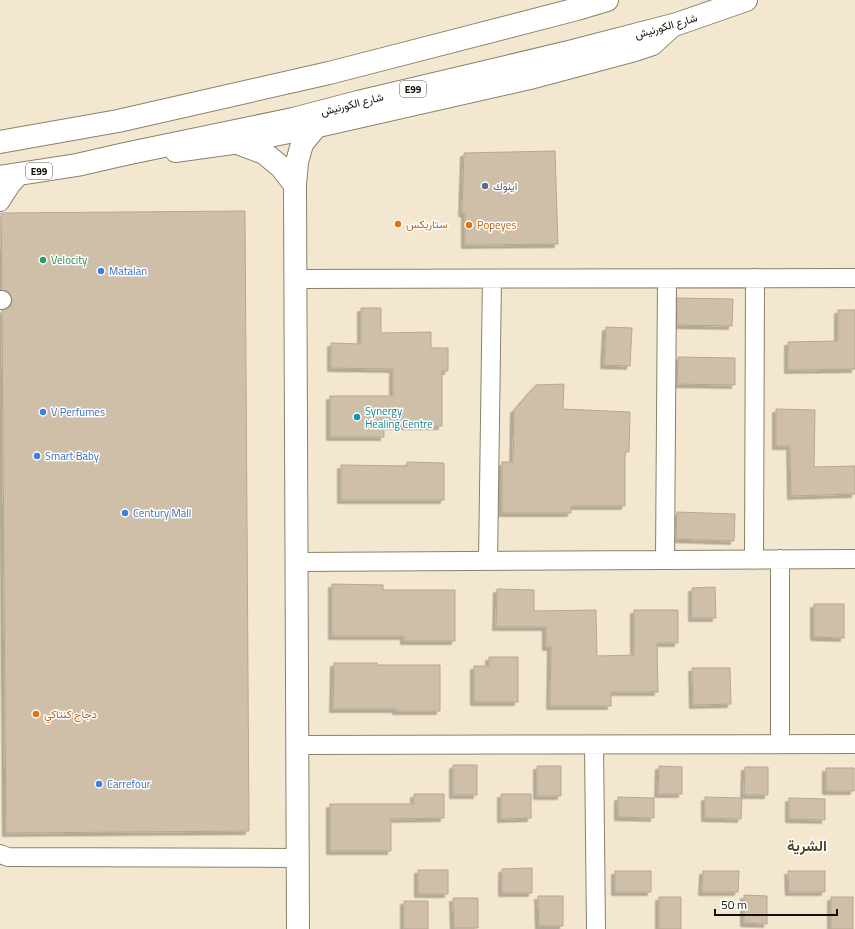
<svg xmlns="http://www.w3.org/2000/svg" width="855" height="929" font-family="'Titillium Web',Vazirmatn,sans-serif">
<defs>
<filter id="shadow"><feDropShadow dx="-3.5" dy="3.5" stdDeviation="0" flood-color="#0004"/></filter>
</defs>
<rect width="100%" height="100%" fill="#f3e8cf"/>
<path fill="#d0bfa8" stroke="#b7a691" filter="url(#shadow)" d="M 555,151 L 558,244 L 465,245 L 465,214 L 462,213 L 464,153 Z
M 245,211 L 249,831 L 6,833 L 2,310 L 7,309 L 11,306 L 12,300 L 11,295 L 8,291 L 2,290 L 1,213 Z
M 677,298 L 733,299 L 732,326 L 677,325 Z
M 361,308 L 381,308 L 381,333 L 431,332 L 431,348 L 448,348 L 448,371 L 442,371 L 442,426 L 384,426 L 384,437 L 330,437 L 330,396 L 393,396 L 393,369 L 331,368 L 331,343 L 361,344 Z
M 838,310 L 855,310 L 855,369 L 788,370 L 788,342 L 838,341 Z
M 606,327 L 632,328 L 630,366 L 604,365 Z
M 678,357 L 735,358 L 735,385 L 677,384 Z
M 564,384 L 563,409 L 630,412 L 629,452 L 625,452 L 625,506 L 571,506 L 571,513 L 502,513 L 502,462 L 513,462 L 514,410 L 536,385 Z
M 776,409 L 815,410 L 814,467 L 855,466 L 855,494 L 791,496 L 790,446 L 776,446 Z
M 407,462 L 444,463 L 444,500 L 341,500 L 341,465 L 407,466 Z
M 677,512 L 735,514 L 734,541 L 676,539 Z
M 332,584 L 383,585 L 383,590 L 455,590 L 455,641 L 404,641 L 404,636 L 332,636 Z
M 715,587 L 716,618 L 692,618 L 692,588 Z
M 497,589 L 534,590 L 534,611 L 596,610 L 597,656 L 634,655 L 634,610 L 678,610 L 678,643 L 657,643 L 658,692 L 611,692 L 611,706 L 550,706 L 551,647 L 546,647 L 546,627 L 496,627 Z
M 814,604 L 844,604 L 844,638 L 814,637 Z
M 489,657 L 518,657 L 518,702 L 474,702 L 474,666 L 489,666 Z
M 334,663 L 377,663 L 377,665 L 440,665 L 440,711 L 396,711 L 396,709 L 333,709 Z
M 692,668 L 730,668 L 731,704 L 693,705 Z
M 453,765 L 477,765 L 477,795 L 453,795 Z
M 537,766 L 561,766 L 561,796 L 537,796 Z
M 659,766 L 682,767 L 682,794 L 658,794 Z
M 745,767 L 768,767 L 768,795 L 744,795 Z
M 826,768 L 854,768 L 854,791 L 826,791 Z
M 414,794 L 444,794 L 444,818 L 391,819 L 391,851 L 330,851 L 330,804 L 414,804 Z
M 501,794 L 531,794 L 531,818 L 501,819 Z
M 618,797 L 654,798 L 654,818 L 618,817 Z
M 705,797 L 742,798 L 741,819 L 705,818 Z
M 789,798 L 825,799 L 825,820 L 789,819 Z
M 532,868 L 532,893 L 502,893 L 502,869 Z
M 418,870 L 448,870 L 448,894 L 418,894 Z
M 615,871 L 651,871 L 651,892 L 615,892 Z
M 703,871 L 739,871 L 738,892 L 702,892 Z
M 788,871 L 825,871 L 825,892 L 789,892 Z
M 744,895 L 767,896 L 767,924 L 744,923 Z
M 538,896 L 563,896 L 563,926 L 539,926 Z
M 659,897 L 681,897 L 681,929 L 659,929 Z
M 831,897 L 853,897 L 853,929 L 831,929 Z
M 453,898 L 478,898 L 478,928 L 454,928 Z
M 404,901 L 428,901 L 428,929 L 404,929 Z"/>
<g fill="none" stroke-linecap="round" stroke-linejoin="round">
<g stroke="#8b816a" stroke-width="20">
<path id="street" d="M 175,153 L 240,144 L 314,129 L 530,80 L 635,52 L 653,46 L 677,24
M 0,202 L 11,185 L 21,174
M 295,279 L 855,278
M 0,300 L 2,300
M 780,559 L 780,744
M 665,560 L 667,279
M 754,560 L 755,278
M 488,561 L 492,279
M 297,562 L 855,559
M 298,745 L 855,744
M 594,745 L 596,929
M 0,854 L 8,857 L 298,858"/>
</g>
<g stroke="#8b816a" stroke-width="24">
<path id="secondary" d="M 240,144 L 264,153 L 281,167 L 295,185
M 298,929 L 295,185 L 297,162 L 302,144 L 314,129"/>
</g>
<g stroke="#8b816a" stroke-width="24">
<path id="highway" d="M 0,142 L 118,121 L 329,73 L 577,9 L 607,0
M 0,177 L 77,165 L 125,154 L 293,119 L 358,102 L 569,52 L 677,24 L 746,0"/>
</g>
<use href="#street" stroke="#fff" stroke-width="18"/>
<use href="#secondary" stroke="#fff" stroke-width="22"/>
<use href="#highway" stroke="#fff" stroke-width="22"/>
</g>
<circle fill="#5c6f8a" stroke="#fff" stroke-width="1.5" cx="485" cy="186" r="4"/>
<g fill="#e8710a" stroke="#fff" stroke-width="1.5">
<circle cx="398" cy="224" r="4"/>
<circle cx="469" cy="225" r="4"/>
<circle cx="36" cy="714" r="4"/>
</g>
<circle fill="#2e9e5b" stroke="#fff" stroke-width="1.5" cx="43" cy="260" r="4"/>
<g fill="#3f7fe0" stroke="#fff" stroke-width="1.5">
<circle cx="101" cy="271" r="4"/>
<circle cx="43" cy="412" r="4"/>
<circle cx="37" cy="456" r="4"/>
<circle cx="125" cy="513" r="4"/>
<circle cx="99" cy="784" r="4"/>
</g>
<circle fill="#0f9aa8" stroke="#fff" stroke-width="1.5" cx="357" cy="417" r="4"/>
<g text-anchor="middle" stroke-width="3" stroke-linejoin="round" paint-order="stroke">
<g fill="#fff" stroke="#5a5751" stroke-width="1">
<rect x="400" y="81" width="26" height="16" rx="3"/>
<rect x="26" y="163" width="26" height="16" rx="3"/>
</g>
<g font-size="10" font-weight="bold" fill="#130f07">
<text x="413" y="93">E99</text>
<text x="39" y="175">E99</text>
</g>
<g font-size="11" fill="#130f07" stroke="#fff">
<text transform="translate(666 26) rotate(-16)" y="4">شارع الكورنيش</text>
<text transform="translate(352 104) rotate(-14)" y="4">شارع الكورنيش</text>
</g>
<g font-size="11" fill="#4e5e75" stroke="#fff" text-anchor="start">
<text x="493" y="190">اينوك</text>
</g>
<g font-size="11" fill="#c56008" stroke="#fff" text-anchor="start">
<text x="406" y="228">ستاربكس</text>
<text x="477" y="229">Popeyes</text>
<text x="44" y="718">دجاج كنتاكي</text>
</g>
<g font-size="11" fill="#27864d" stroke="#fff" text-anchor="start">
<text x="51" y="264">Velocity</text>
</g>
<g font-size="11" fill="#366cbe" stroke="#fff" text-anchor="start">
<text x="109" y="275">Matalan</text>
<text x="51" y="416">V Perfumes</text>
<text x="45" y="460">Smart Baby</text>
<text x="133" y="517">Century Mall</text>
<text x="107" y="788">Carrefour</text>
</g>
<g font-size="11" fill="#0d838f" stroke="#fff" text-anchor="start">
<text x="365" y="415">Synergy<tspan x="365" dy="13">Healing Centre</tspan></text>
</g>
<g font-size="15" font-weight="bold" fill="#4c432e" stroke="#fff">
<text x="807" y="851">الشرية</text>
</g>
</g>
<path d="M715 909v6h122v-6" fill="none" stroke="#130f07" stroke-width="2"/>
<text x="721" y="909" font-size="12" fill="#130f07" stroke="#ffffff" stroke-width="3" paint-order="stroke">50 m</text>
</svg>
